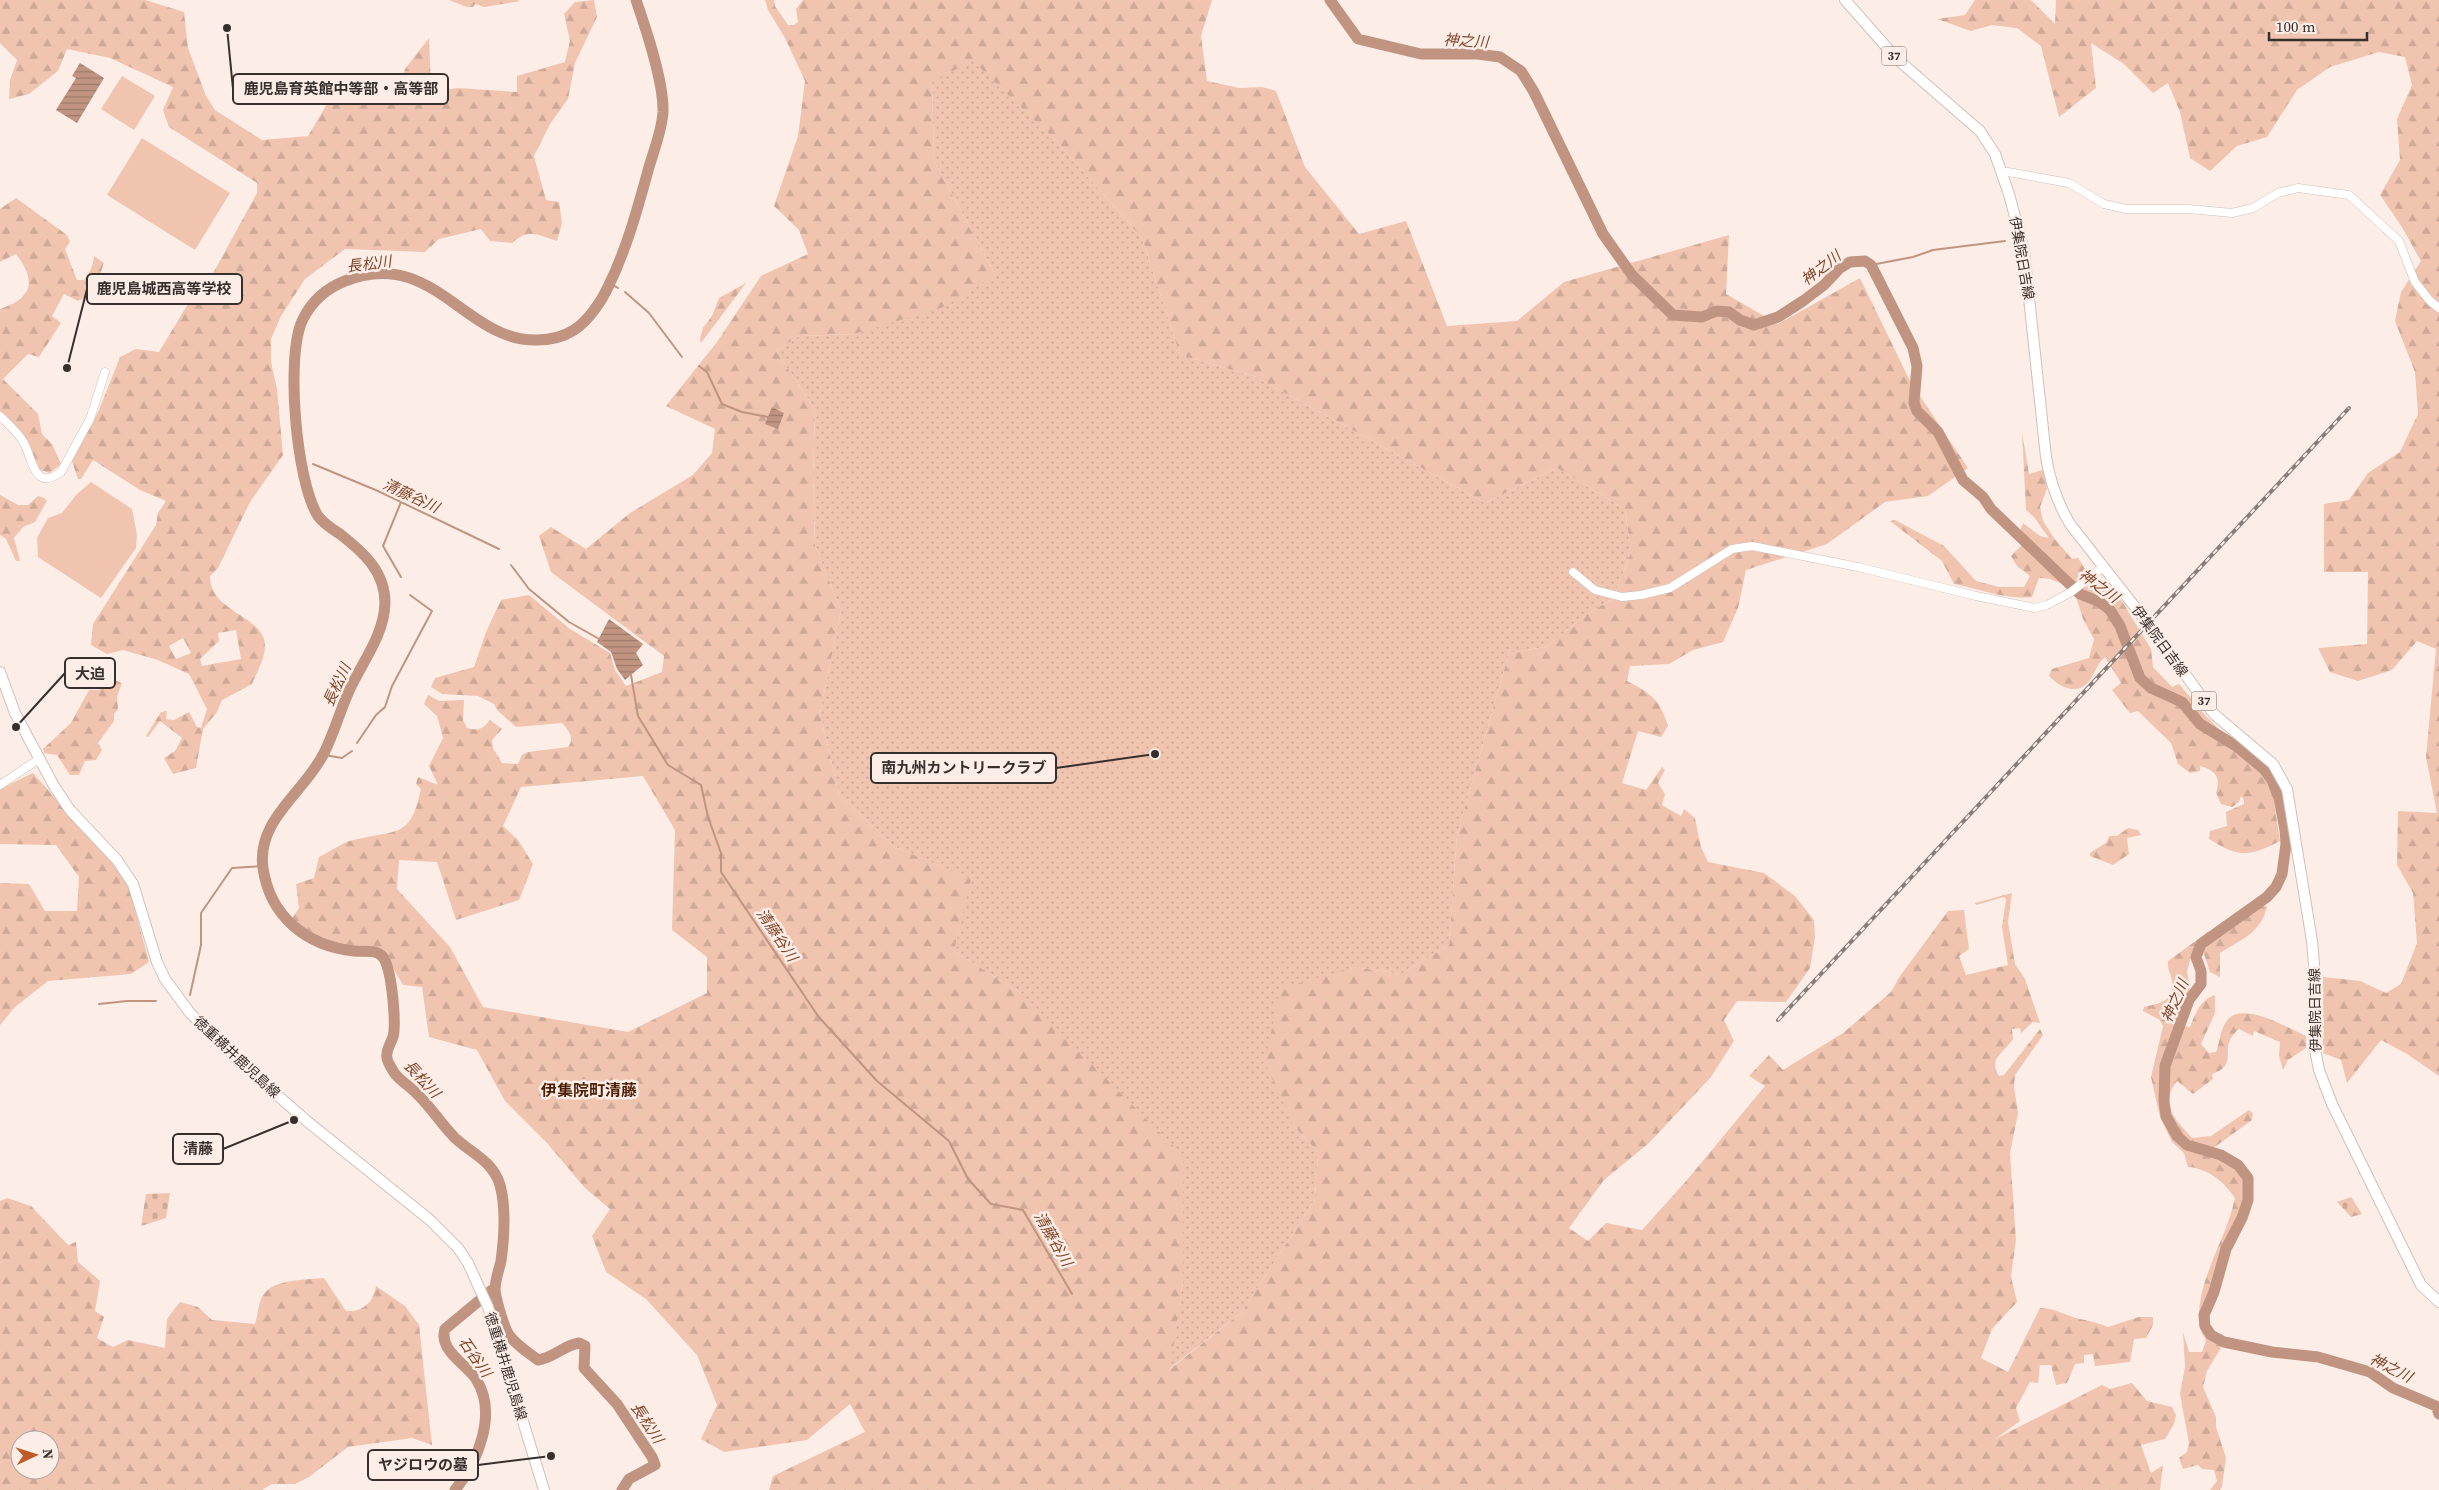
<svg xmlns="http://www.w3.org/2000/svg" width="2439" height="1490" font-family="'Source Serif 4','Noto Sans JP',serif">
<defs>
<pattern id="grass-dots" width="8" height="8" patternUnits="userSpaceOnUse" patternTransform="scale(1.25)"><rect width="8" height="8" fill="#f1c4af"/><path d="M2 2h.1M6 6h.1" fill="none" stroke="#cfa997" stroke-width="1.8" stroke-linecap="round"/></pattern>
<pattern id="forest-firs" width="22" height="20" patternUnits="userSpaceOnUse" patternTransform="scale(1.25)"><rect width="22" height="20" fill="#f1c4af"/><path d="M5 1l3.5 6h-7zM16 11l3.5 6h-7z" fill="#cfa997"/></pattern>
<pattern id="cemetery-stones" width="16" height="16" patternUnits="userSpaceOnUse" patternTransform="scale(1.25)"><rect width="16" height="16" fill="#f1c4af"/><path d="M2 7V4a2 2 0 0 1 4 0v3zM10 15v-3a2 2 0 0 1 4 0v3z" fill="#cfa997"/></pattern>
<pattern id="water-rules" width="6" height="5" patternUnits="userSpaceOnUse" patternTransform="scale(1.25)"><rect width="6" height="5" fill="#c09480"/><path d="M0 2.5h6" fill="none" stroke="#9d7969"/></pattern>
</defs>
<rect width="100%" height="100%" fill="#fdede7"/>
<path fill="url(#grass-dots)" d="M 972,59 L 1058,143 L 1142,238 L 1180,355 L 1254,376 L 1485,503 L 1557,468 L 1625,509 L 1631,552 L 1613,599 L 1587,614 L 1546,647 L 1509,653 L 1457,835 L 1449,945 L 1401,974 L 1354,967 L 1293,1125 L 1318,1152 L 1315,1199 L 1242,1312 L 1169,1369 L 1183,1281 L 1022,994 L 954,951 L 970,879 L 893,846 L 839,794 L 820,713 L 841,611 L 815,545 L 813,475 L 815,409 L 776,351 L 799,336 L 854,334 L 995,275 L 934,160 L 932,82 Z"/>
<path fill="url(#forest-firs)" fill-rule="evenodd" d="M 0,0 L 145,0 L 184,12 L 188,48 L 206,96 L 215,110 L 262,140 L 308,136 L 333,94 L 399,94 L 405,69 L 429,38 L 431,85 L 451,89 L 458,88 L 517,92 L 517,76 L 565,62 L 570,41 L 564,14 L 575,2 L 594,0 L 597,17 L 575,63 L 568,99 L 550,124 L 534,156 L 546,200 L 559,202 L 562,223 L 557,241 C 538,235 529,228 512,243 L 490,241 L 481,229 L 439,239 L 425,252 L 345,249 L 305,279 L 281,316 L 271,339 L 271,362 L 277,389 L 283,455 L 250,502 L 218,568 L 210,576 C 209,613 267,615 265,648 C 264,660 256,674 252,684 L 222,700 L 217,712 L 203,729 L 196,768 L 173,774 L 164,758 L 175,751 L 182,738 L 160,721 L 148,737 L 146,736 L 161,712 L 167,711 L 166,719 L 174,720 L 189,712 L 197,727 L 201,728 L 207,709 L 189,674 L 158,660 L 123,650 L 107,654 L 91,645 L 93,624 L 156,525 L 158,513 L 166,501 L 140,490 L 93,460 L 81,479 L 78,479 L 72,461 L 99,410 L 120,357 L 136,349 L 159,352 L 194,294 L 211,277 L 257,193 L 257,183 L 169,127 L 163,110 L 173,87 L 110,58 L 67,49 L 58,71 L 29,94 L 9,99 L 10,80 L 17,60 L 0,43 ZM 236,630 L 241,659 L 202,666 L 200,659 L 219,641 L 218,633 ZM 183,638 L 191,653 L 176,659 L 169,646 Z
M 449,0 L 518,0 L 520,1 L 484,7 L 475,4 L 473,7 L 467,7 Z
M 765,0 L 774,0 L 775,6 L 788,25 L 794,25 L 798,22 L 796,9 L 803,0 L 1212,0 L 1201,36 L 1207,81 L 1239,88 L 1262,87 L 1276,91 L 1305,167 L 1359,234 L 1406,221 L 1447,326 L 1517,321 L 1564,282 L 1729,235 L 1726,294 L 1778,324 L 1860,278 L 1910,381 L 1968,468 L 1928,496 L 1885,502 L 1827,544 L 1746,570 L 1738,608 L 1723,642 L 1693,650 L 1669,664 L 1630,666 L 1627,681 C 1651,693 1660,700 1668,726 L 1661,737 L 1638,731 L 1622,783 L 1646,790 L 1662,767 L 1665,770 L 1658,783 L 1665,794 L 1662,805 L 1681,816 L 1684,809 L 1695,818 L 1701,847 L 1708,862 L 1764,873 L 1795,896 L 1814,920 L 1815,937 L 1810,968 L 1786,1002 L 1737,1001 L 1724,1020 L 1734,1041 L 1711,1077 L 1649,1143 L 1604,1180 L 1569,1228 L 1588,1241 L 1606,1223 L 1642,1230 L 1687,1180 L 1765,1086 L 1749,1076 L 1769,1055 L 1783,1070 L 1843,1033 L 1891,992 L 1900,976 L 1948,911 L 1964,910 L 1969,949 L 1959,956 L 1966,975 L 2008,965 L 2002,927 L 2006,899 L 2004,897 L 1976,905 L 1975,903 L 2012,893 L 2008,922 L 2015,964 L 2025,979 L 2040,1023 L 2033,1022 L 2021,1033 L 2020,1028 L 2012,1029 L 2013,1039 C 2003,1054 1988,1058 1999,1076 L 2004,1075 L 2040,1029 L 2043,1035 L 2015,1075 L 2014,1087 L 2018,1113 L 2010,1153 L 2016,1240 L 2011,1276 L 2017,1302 L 1992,1329 L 1981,1358 L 2008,1372 L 2040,1308 C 2056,1308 2066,1316 2080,1319 C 2090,1321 2098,1323 2108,1327 L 2139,1317 L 2153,1317 L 2153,1325 L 2146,1338 L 2134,1339 L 2130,1362 L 2095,1366 L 2093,1354 L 2084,1355 L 2084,1363 L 2075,1364 L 2067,1383 L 2056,1385 L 2051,1365 L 2040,1365 L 2038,1383 L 2030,1382 L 2016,1408 L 2020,1421 L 1995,1439 L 2102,1385 L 2110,1389 L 2132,1383 L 2147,1401 L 2172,1407 L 2176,1415 L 2174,1424 L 2165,1439 L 2141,1445 L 2151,1473 L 2163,1465 L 2160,1490 L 769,1490 L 773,1476 L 865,1432 L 850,1404 L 807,1440 L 724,1452 L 701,1439 L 717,1405 L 697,1355 L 646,1299 L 606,1272 L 592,1236 L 610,1209 L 585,1188 L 547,1143 L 505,1101 L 477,1050 L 429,1037 L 422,987 L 403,985 L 383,951 C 368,947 355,949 339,947 C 321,945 304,933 291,920 L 299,908 L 296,884 L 314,878 L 319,857 C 330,852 342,842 354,840 C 397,829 410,840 421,789 L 416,784 L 418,777 L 438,785 L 429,766 L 443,738 L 437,716 L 424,704 L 428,695 L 439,701 L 464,700 L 463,720 L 467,728 C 479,731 483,729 490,720 L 502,729 L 492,740 L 493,748 L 502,763 L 518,764 L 522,755 L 528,752 L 568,747 C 575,738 569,731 562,723 L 516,727 L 497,710 L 494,704 L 478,696 L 442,694 L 431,687 L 435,678 L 474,667 L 486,632 L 501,600 L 529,595 L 570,629 L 610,653 L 615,670 L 626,686 L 662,672 L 664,656 L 551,572 L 539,536 L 551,527 L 586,549 L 630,513 L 693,475 L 712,453 L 715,429 L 666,406 L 717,342 L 761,276 L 808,254 L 799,230 L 774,206 L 798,136 L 805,81 L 785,38 L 768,10 ZM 972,60 L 1058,143 L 1142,238 L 1180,355 L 1254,376 L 1485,503 L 1557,468 L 1625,509 L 1631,552 L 1613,599 L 1587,614 L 1546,647 L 1509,653 L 1457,835 L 1449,945 L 1401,974 L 1354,967 L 1280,989 L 1265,1063 L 1293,1125 L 1318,1152 L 1315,1199 L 1242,1312 L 1170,1369 L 1183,1281 L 1183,1156 L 1022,994 L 954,951 L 971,879 L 893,846 L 839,794 L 820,713 L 841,611 L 815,545 L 813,475 L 815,409 L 776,351 L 799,336 L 854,334 L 944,307 L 995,275 L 934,160 L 932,83 ZM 643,776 L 675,830 L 672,930 L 707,957 L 707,993 L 628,1032 L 483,1007 L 450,947 L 397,889 L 399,860 L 437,862 L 456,920 L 519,900 L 533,864 L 518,840 L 503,826 L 521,787 Z
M 1975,0 L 2031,0 L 2055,24 L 2056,0 L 2439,0 L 2439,1076 L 2407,1054 L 2381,1040 L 2347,1083 L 2341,1060 L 2323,1053 L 2323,977 L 2360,981 L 2386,993 L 2401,984 L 2417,943 L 2413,893 L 2397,865 L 2398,811 L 2437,813 L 2426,757 L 2436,649 L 2417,641 L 2392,670 L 2358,681 L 2330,672 L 2318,648 L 2367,644 L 2368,572 L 2324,572 L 2324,504 L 2349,500 L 2368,473 L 2400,452 L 2418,414 L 2415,372 L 2395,321 L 2401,292 L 2421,261 L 2402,227 L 2380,195 L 2400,160 L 2397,119 L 2412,85 L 2405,57 L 2379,52 L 2330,67 L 2297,90 L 2267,137 L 2237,146 L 2210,171 L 2190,158 L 2180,112 L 2168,83 L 2153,93 L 2124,64 L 2091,43 L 2096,88 L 2059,117 L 2041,46 L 2017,28 L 1992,25 L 1971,31 L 1937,19 L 1965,15 Z
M 16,198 L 67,235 L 70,242 L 65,249 L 77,280 L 84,280 C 90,272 93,266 94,256 L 104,263 L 93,294 L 78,301 L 64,294 L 52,316 L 61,323 L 39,357 L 28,354 L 3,379 L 38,414 L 42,434 L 52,444 L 61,464 L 50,473 L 40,470 L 25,436 L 0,411 L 0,309 C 34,298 36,280 16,254 L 0,262 L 0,209 Z
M 746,283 L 701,343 L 700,339 L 703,328 L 712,316 L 719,298 Z
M 2022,432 L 2029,474 L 2043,470 L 2047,489 L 2040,507 L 2043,521 L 2054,538 L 2072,559 L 2078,558 C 2090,576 2098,594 2120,598 L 2151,649 L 2153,667 L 2172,687 L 2179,684 L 2205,715 L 2264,775 L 2272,789 L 2280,841 C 2249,857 2239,858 2209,839 L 2210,831 L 2227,826 L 2226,812 L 2244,804 L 2244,800 L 2241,796 L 2239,802 L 2232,807 L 2221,804 L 2216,793 C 2221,778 2216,770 2200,766 L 2200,771 L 2190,773 L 2178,764 L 2171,743 L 2138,711 L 2130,713 L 2112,690 L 2121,683 L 2105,657 C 2097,664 2096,671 2090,680 C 2079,696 2060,688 2049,676 L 2052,669 L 2089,658 L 2094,639 L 2083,619 L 2075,594 L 2065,585 L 2050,579 L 2039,578 L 2032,597 C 2005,600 1981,589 1954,584 L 1942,561 L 1890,521 L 1895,520 L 1944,546 L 1976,581 L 1999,587 L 2024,587 L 2030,576 L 2017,566 L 2011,556 L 2028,539 L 2020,531 L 2023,523 L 2040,536 L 2049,538 L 2034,517 L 2026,510 Z
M 0,495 L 18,505 L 28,505 L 38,496 L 44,498 L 47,501 L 35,522 L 23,527 L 14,538 L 20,561 L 16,561 L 6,539 L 0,535 Z
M 107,677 L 122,683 L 117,697 L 118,709 L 114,714 L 114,721 L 98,743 L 102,750 L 96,760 L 85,761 L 79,775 L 70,775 L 57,755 L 44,753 L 43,749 L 71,723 L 89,690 L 99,690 Z
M 33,773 L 118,869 L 130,891 L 149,962 L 131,974 L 48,981 L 15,1007 L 0,1025 L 0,883 L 29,884 L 45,911 L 77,911 L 79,877 L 56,845 L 0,844 L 0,789 Z
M 2128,828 L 2138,830 L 2141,835 L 2127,838 L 2129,854 L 2113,865 L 2090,856 L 2090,853 L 2107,842 L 2109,836 L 2117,836 Z
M 2267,906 C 2262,932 2241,940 2220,953 L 2220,977 L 2210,972 L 2202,948 L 2192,953 L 2187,971 L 2190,989 L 2185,1006 L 2184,1026 L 2190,1027 C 2195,1014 2200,1000 2215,995 L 2215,1013 L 2201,1044 L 2209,1053 L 2216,1052 C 2220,1042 2220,1030 2226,1022 C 2240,999 2288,1028 2306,1036 L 2306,1048 L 2288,1060 L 2283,1070 L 2279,1056 L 2280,1042 L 2254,1031 L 2253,1036 L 2239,1029 C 2215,1049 2242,1063 2212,1074 L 2213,1079 L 2193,1094 L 2177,1081 C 2159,1105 2175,1119 2192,1138 L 2211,1136 L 2249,1110 L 2253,1113 L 2252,1120 L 2212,1149 C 2220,1161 2236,1166 2242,1178 C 2253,1198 2226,1243 2219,1262 C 2214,1278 2209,1294 2203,1310 C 2201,1331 2204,1335 2222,1346 L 2207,1371 L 2203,1387 L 2216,1417 L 2216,1427 L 2226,1458 L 2222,1487 L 2220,1490 L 2210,1490 L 2217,1481 L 2214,1470 L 2202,1469 L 2198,1465 L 2183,1469 L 2179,1458 L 2187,1452 L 2189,1443 L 2180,1394 L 2185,1367 L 2183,1332 L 2189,1352 L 2202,1352 L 2206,1341 C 2204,1336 2199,1329 2199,1323 C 2197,1278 2226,1241 2235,1198 C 2225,1183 2208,1168 2188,1167 L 2184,1153 L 2172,1142 L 2160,1117 L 2151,1077 L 2163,1026 L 2160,1020 L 2143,1011 L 2144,1007 C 2159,1004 2175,1001 2172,981 C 2171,974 2167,969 2168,961 L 2208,932 L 2231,924 L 2256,907 Z
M 7,1198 L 31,1206 L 68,1245 L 76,1242 L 78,1262 L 100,1281 L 95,1311 L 104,1317 L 97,1338 L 113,1347 L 128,1340 L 165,1348 L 167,1319 L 180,1302 L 198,1307 L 212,1320 L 255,1324 C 258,1315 258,1305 262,1297 C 272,1278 307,1280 324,1278 L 346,1311 C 363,1312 373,1303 376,1286 L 405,1306 L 419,1325 L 432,1445 L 412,1438 L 348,1447 L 309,1477 L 295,1484 L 272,1484 L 262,1490 L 0,1490 L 0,1201 ZM 20,1440 L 50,1440 L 50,1470 L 20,1470 Z"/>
<path fill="url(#cemetery-stones)" d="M 170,1193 L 166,1218 L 141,1226 L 146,1194 Z
M 2351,1197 L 2362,1214 L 2351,1217 L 2337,1202 Z"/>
<path fill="#f1c4af" d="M 122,76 L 155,96 L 134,130 L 101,109 Z
M 142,138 L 230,193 L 195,250 L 107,195 Z
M 91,482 L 132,509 L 137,535 L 136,548 L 101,598 L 38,557 L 37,538 L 48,518 L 62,513 L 76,495 Z"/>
<path fill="url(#water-rules)" d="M 80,63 L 104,78 L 77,123 L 56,110 L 76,78 L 72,76 Z
M 772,407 L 784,413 L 778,429 L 765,424 Z
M 609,619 L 643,644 L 636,653 L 643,665 L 625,680 L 617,669 L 611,652 L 597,642 Z"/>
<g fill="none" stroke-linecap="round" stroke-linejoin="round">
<path stroke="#c09480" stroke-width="2" d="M 1871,265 L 1913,257 L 1933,250 L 2005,241
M 610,283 L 618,288
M 625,292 L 649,313 L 682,357
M 699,366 L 707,372 L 722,404 L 742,412 L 768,417
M 313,464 L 378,491 L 499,549
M 401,502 L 383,546 L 401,577
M 511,565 L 529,589 L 569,622 L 601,640
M 631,675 L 638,716 L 668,765 L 701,785 L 708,817 L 721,853 L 721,872 L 818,1016 L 877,1081 L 949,1141 L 968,1179 L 991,1204 L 1023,1210 L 1072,1294
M 357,743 L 376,715 L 385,707 L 392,686 L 432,611 L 410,595
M 324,755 L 342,758 L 352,751
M 190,995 L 201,945 L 201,913 L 232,868 L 262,866
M 99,1004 L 127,1001 L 156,1001"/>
<path stroke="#c09480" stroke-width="11" d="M 1330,0 L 1358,39 L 1421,54 L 1478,54 L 1500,57 L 1521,71 L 1534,92 L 1603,234 L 1632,275 L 1673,315 L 1702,317 L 1717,311 L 1729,312 L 1740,320 L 1754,325 L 1778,317 L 1803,301 L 1824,285 L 1840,268 L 1850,262 L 1865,261 L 1871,265 L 1913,348 L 1917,366 L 1914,403 L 1917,411 L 1938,432 L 1963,480 L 1983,497 L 1991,509 L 2080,594 L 2100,602 L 2110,610 L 2120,626 L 2140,678 L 2151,688 L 2182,702 L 2200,724 L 2236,746 L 2264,769 L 2272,780 L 2279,798 L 2285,830 L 2286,844 L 2282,874 L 2276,887 L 2267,897 L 2201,944 L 2196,957 L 2201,971 L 2201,984 L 2189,1000 L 2165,1066 L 2164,1101 L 2166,1116 L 2177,1136 L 2187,1145 L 2221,1155 L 2238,1165 L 2248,1178 L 2248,1200 L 2242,1218 L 2226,1249 L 2214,1292 L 2204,1315 L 2205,1326 L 2211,1335 L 2224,1342 L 2272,1352 L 2318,1357 L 2370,1372 L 2393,1388 L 2436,1406 L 2439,1414
M 455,1490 C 478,1462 498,1413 476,1379 C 466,1364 438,1350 445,1329 L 492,1290
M 622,1490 L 629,1479 L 655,1465 L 652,1457 L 617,1404 L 584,1368 L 585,1346 L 579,1343 C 562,1346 556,1357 538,1360 C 529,1353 516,1345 509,1335 C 504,1328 496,1299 495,1290 C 495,1280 499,1270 501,1261 C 504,1239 506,1207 500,1185 C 493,1161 471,1153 455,1138 C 441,1124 431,1107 417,1094 C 411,1087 402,1082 396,1075 C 394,1073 387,1061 387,1058 C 385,1048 394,1041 394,1031 C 395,1016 392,967 382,956 C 374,949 364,952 354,951 C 307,946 270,917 263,868 C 256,820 305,792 324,753 C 334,733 340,711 349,691 C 362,662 384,636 385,603 C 385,571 363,552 340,534 C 332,529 323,523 318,516 C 296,482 285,354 303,319 C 312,301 327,288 345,281 C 433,246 465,342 537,340 C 549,340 563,337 574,330 C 588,321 602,301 609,285 C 627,248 638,207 649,167 C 654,150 662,130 663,112 C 664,82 646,29 636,0"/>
<g stroke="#cfc0b9" stroke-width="9">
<path id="minor" d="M 2002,173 L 2008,172 L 2069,183 L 2104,204 L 2126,209 L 2189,209 L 2232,213 L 2253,208 L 2278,193 L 2298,188 L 2349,195 L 2399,241 L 2415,282 L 2430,301 L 2439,308
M 0,416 C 9,425 18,432 24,443 C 33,460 34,492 61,472 L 90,419 L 105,372
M 1573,572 L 1595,590 L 1622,597 L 1641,595 L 1670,588 L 1732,549 L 1752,546 L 1858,567 L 1976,596 L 2035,608 L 2047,605 L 2071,592 L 2103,567
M 0,785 L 39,759"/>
</g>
<g stroke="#cfc0b9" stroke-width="12">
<path id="major" d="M 1845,0 L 1897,59 L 1980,131 L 1995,154 L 2009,194 L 2024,251 L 2046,457 C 2050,482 2057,502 2070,524 L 2153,630 L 2214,714 L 2273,764 L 2287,789 L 2312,941 L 2315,976 L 2314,1044 L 2319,1070 L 2332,1104 L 2421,1285 L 2439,1302
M 0,672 L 15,713 L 54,786 L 70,810 L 117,860 L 133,884 L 157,962 L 165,979 L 190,1013 L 252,1073 L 308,1122 L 430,1220 L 458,1248 L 468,1263 L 488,1307 L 544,1490"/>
</g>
<use href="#minor" stroke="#fff" stroke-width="8"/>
<use href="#major" stroke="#fff" stroke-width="10"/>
<g stroke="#877d79" stroke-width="4">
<path id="rail" d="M 1778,1020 L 2349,408"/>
</g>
<use href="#rail" stroke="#fdede7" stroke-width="2" stroke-dasharray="5.5" stroke-linecap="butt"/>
</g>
<g text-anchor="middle" stroke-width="5" stroke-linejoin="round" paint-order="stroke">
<g fill="#fdede7" stroke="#726965" stroke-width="1">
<rect x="1881.5" y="46.5" width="25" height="19" rx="4"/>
<rect x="2191.5" y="691.5" width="25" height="19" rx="4"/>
</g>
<g font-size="12" font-weight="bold" fill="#36302d">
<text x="1894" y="60">37</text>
<text x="2204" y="705">37</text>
</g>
<g font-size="14" fill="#36302d" stroke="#fdede7">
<text transform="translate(2022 258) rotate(80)" y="5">伊集院日吉線</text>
<text transform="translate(2160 641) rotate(54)" y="5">伊集院日吉線</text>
<text transform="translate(2315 1010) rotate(-91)" y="5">伊集院日吉線</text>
<text transform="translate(237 1057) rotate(43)" y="5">徳重横井鹿児島線</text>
<text transform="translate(506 1366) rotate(73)" y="5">徳重横井鹿児島線</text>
</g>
<g font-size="15" font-style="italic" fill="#804529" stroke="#fdede7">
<text transform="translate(1466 41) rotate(3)" y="5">神之川</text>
<text transform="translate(369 264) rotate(-7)" y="5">長松川</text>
<text transform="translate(1821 268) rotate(-38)" y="5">神之川</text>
<text transform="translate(411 496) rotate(25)" y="5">清藤谷川</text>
<text transform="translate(2099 586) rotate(36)" y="5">神之川</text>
<text transform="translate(337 685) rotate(-65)" y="5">長松川</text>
<text transform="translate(777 935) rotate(56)" y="5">清藤谷川</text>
<text transform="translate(2175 1001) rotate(-66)" y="5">神之川</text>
<text transform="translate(422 1079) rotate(47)" y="5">長松川</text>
<text transform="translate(1053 1239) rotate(60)" y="5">清藤谷川</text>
<text transform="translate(475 1357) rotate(55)" y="5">石谷川</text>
<text transform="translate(2391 1368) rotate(27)" y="5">神之川</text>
<text transform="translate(647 1423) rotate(57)" y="5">長松川</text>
</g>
<g font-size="16" font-weight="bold" fill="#4c1d03" stroke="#fdede7">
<text x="589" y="1096">伊集院町清藤</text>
</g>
</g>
<path fill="none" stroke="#36302d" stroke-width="2" d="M227 28L233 89M67 368L87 289M16 727L65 673M1155 754L1056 768M294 1120L223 1149M551 1456L478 1465"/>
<g fill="#36302d" stroke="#fdede7" stroke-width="2">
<circle cx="227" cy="28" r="5"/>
<circle cx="67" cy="368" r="5"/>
<circle cx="16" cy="727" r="5"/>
<circle cx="1155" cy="754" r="5"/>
<circle cx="294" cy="1120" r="5"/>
<circle cx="551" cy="1456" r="5"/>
</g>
<g fill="#fdede7" stroke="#36302d" stroke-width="2">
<rect x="233" y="74" width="215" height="30" rx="5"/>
<rect x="87" y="274" width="155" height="30" rx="5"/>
<rect x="65" y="658" width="50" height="30" rx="5"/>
<rect x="871" y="753" width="185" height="30" rx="5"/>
<rect x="173" y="1134" width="50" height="30" rx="5"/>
<rect x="368" y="1450" width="110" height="30" rx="5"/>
</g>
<g font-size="15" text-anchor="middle" font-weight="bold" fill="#36302d">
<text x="341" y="94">鹿児島育英館中等部・高等部</text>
<text x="164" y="294">鹿児島城西高等学校</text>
<text x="90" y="679">大迫</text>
<text x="964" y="773">南九州カントリークラブ</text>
<text x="198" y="1154">清藤</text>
<text x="423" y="1470">ヤジロウの墓</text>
</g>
<g transform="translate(35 1455) rotate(86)"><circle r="24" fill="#fdede7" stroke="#ada19d"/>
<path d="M0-4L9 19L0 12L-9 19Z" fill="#c05b27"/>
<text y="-8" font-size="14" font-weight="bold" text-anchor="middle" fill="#36302d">N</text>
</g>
<path d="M2269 32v8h98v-8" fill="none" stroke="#36302d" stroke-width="2.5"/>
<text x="2276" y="32" font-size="15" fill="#36302d" stroke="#fdede7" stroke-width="4" paint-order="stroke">100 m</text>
</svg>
